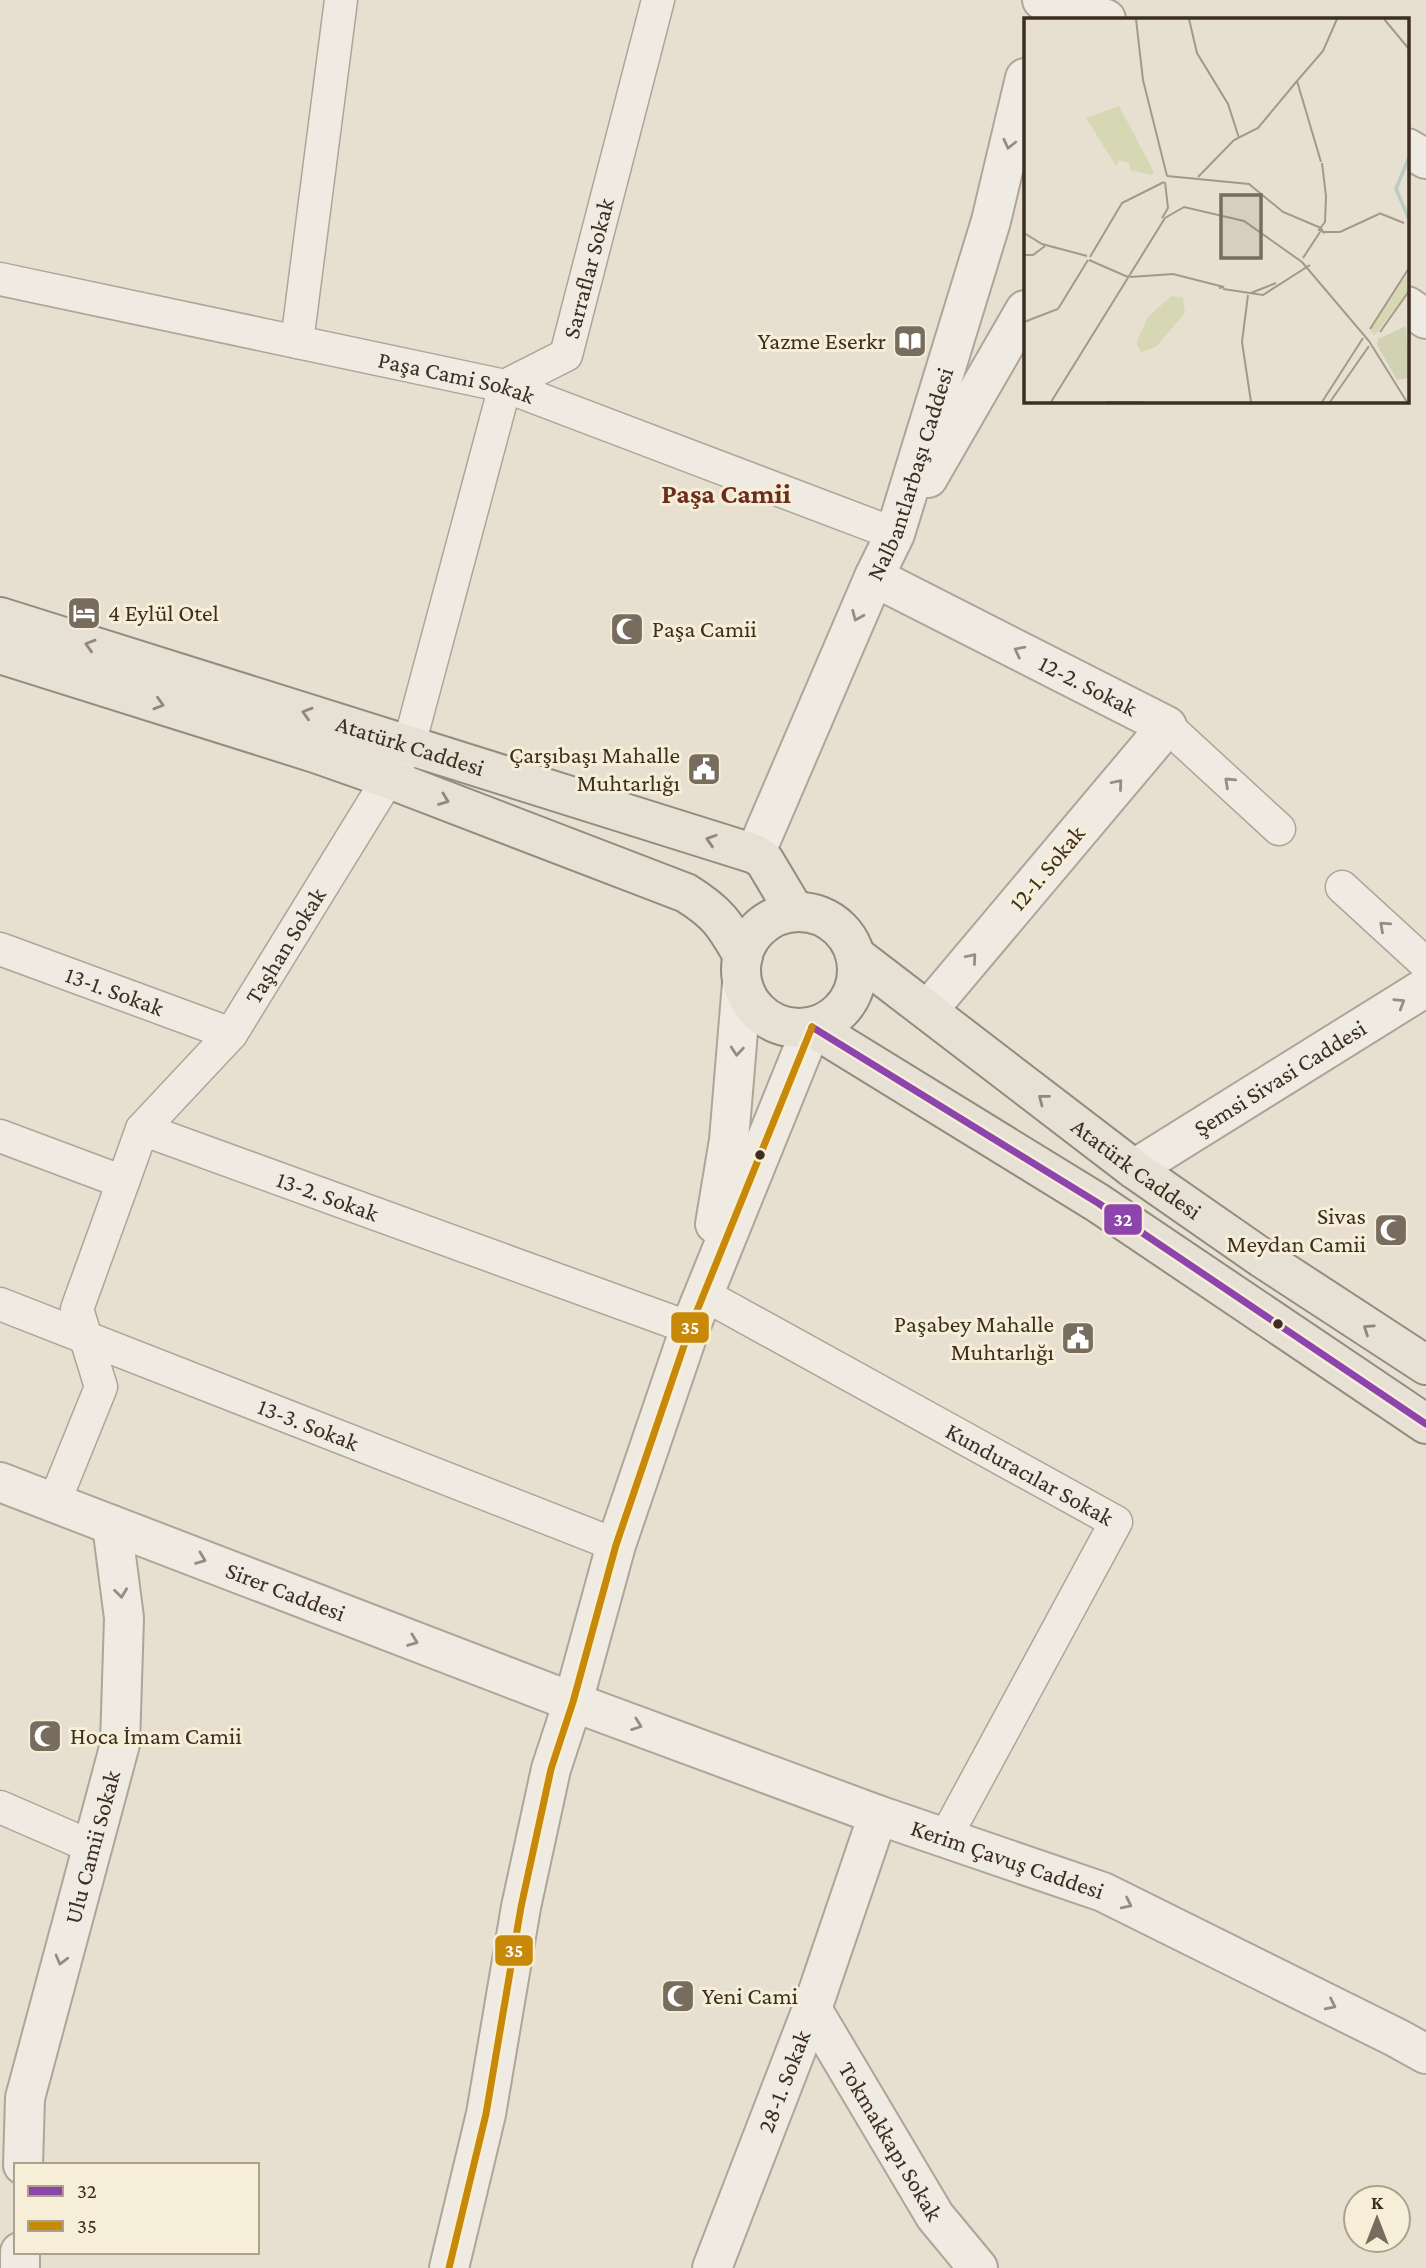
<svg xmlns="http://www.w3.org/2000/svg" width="1426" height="2268" font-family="'Crimson Pro',serif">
<rect width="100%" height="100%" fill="#e7e0d1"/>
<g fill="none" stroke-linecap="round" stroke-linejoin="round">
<g stroke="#ada599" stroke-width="35">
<g id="pedestrian">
<path id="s1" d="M 0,279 L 505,386 L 895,534"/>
<path d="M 297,342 L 341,0"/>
<path d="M 1167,726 L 1279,829"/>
<path d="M 1342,887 L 1426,964"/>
<path id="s2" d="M 0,949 L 231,1034"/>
<path id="s3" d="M 142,1129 L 231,1034 L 409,745 L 505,386 L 566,355 L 658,0"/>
<path id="s4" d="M 0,1136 L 123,1182 L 142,1129 L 690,1328"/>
<path id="s5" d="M 703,1294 L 1116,1522 L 945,1838"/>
<path id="s6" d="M 0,1304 L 616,1545"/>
<path d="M 54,1503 L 101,1387 L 77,1309 L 123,1182"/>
<path d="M 0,1807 L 92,1847"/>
</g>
</g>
<g stroke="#ada599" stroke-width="42">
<g id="minor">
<path d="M 1042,0 L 1106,19"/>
<path d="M 1407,148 L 1426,159"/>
<path d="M 1407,306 L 1426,319"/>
<path d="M 928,478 L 1025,310"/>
<path id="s7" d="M 874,577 L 1167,726 L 928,1010"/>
<path id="s8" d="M 755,854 L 874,577 L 895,534 L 991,221 L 1025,78"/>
<path id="s9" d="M 1134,1169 L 1426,987"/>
<path d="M 715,1224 L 729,1140 L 742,983"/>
<path id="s10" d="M 0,1482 L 573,1702 L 878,1815 L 1103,1892 L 1397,2038 L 1426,2054"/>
<path id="s11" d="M 812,2009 L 935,2216 L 978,2268"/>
<path id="s12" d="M 23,2165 L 25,2098 L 120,1744 L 124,1618 L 112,1525"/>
<path d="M 20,2268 L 20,2252"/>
<path d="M 449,2268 L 486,2114 L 521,1907 L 551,1769 L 573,1702 L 616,1545 L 690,1328 L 812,1027"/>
<path id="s13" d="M 712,2268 L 812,2009 L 878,1815"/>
</g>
</g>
<g stroke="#928b80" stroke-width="42">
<g id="primary">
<path id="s14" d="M 0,617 L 755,854 L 764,860 L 795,912"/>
<path d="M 0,654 L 315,753 L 389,779 L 686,893 C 718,913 724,923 743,956"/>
<circle cx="799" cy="970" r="58"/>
<path id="s15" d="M 856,956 L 1134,1169 L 1262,1258 L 1426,1365"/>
<path d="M 812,1027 L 1098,1203 L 1426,1424"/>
</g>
</g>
<use href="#pedestrian" stroke="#efebe3" stroke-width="32"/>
<use href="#minor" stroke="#efebe3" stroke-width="38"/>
<use href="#primary" stroke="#e6e1d4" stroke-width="38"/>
<g stroke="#f7eed8" stroke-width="12">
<path id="bus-1" d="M 812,1027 L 1098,1203 L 1426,1424"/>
</g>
<g stroke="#f7eed8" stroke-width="12">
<path id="bus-2" d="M 449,2268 L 486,2114 L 521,1907 L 551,1769 L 573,1702 L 616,1545 L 690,1328 L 812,1027"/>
</g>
<use href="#bus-1" stroke="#8e44ad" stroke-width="7"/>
<use href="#bus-2" stroke="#c88808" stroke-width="7"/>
</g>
<defs><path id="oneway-chevron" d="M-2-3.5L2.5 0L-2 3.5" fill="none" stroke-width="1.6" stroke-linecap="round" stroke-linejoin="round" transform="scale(1.75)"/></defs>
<g stroke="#968c82">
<use href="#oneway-chevron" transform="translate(1009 144) rotate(103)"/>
<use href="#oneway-chevron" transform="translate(857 616) rotate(113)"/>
<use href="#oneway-chevron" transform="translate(1019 651) rotate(-153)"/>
<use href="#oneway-chevron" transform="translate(1229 782) rotate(-137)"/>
<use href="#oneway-chevron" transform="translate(1118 784) rotate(-50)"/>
<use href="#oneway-chevron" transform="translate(1384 926) rotate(-138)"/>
<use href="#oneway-chevron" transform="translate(972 958) rotate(-50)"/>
<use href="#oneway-chevron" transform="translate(1400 1003) rotate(-32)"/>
<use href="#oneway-chevron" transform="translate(737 1051) rotate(95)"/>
<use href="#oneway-chevron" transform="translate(201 1559) rotate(21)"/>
<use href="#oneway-chevron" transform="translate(121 1593) rotate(83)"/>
<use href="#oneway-chevron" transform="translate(413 1641) rotate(21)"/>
<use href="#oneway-chevron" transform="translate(637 1725) rotate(20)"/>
<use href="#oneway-chevron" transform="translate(1127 1904) rotate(26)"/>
<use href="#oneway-chevron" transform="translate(61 1960) rotate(105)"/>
<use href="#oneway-chevron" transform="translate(1331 2005) rotate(26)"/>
</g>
<g stroke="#92887a">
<use href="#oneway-chevron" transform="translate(90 645) rotate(-163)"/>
<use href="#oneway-chevron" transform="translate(159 704) rotate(17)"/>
<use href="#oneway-chevron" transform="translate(307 713) rotate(-163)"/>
<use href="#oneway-chevron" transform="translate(444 800) rotate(21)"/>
<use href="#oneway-chevron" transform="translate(711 840) rotate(-162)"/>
<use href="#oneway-chevron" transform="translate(1043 1099) rotate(-142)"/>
<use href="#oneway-chevron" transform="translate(1368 1329) rotate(-146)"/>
</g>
<defs>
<g id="library-square" transform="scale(1.75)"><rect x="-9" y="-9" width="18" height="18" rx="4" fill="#786c5e" stroke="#f7eed8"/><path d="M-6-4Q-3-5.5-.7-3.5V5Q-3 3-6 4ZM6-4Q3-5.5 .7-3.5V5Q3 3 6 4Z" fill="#fff"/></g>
<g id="hotel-square" transform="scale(1.75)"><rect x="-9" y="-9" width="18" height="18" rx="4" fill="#786c5e" stroke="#f7eed8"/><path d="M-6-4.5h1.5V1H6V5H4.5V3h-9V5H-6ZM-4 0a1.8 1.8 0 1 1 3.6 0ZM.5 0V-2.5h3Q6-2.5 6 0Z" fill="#fff"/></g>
<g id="mosque-square" transform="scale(1.75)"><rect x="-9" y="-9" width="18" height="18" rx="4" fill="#786c5e" stroke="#f7eed8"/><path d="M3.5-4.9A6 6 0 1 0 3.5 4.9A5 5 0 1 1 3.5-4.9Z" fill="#fff"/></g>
<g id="civic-square" transform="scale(1.75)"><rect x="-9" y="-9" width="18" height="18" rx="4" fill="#786c5e" stroke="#f7eed8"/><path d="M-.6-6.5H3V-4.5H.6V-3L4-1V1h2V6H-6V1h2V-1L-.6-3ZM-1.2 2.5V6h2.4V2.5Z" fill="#fff"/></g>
</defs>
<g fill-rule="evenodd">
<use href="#library-square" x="910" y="341"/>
<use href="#hotel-square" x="84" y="613"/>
<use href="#mosque-square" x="627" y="629"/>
<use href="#civic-square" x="704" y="769"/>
<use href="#mosque-square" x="1391" y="1230"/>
<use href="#civic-square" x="1078" y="1338"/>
<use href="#mosque-square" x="45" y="1736"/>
<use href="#mosque-square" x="678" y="1996"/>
</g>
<g fill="#3d2e20" stroke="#f7eed8" stroke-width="2.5">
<circle cx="760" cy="1155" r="6"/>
<circle cx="1278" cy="1324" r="6"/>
</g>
<g text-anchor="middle" stroke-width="6" stroke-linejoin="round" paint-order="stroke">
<g font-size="24" fill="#3d2e20" stroke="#f7eed8">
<text dy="8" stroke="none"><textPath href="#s3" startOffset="999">Sarraflar Sokak</textPath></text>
<text dy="8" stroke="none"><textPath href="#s1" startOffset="467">Paşa Cami Sokak</textPath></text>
<text dy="8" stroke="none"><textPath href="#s8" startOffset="411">Nalbantlarbaşı Caddesi</textPath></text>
<text dy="8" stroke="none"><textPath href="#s7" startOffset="240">12-2. Sokak</textPath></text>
<text dy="8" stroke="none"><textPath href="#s14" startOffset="430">Atatürk Caddesi</textPath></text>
<text transform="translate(1047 868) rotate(-50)" y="8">12-1. Sokak</text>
<text dy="8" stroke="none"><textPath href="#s3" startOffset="234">Taşhan Sokak</textPath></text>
<text dy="8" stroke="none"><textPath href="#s2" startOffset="122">13-1. Sokak</textPath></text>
<text dy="8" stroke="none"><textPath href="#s9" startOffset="172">Şemsi Sivasi Caddesi</textPath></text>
<text dy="8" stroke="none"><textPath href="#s15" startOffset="352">Atatürk Caddesi</textPath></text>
<text dy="8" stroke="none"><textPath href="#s4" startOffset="385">13-2. Sokak</textPath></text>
<text dy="8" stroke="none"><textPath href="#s6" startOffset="331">13-3. Sokak</textPath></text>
<text dy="8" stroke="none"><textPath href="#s5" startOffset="373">Kunduracılar Sokak</textPath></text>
<text dy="8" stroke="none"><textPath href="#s10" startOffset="306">Sirer Caddesi</textPath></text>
<text dy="8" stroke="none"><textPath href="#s12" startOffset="327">Ulu Camii Sokak</textPath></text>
<text dy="8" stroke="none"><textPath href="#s10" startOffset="1076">Kerim Çavuş Caddesi</textPath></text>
<text dy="8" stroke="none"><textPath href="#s13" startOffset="200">28-1. Sokak</textPath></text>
<text dy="8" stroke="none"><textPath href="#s11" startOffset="154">Tokmakkapı Sokak</textPath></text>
</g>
<g font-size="24" fill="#3d2e20" stroke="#f7eed8" text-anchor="end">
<text x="886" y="349">Yazme Eserkr</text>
<text x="108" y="621" text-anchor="start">4 Eylül Otel</text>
<text x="652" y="637" text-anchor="start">Paşa Camii</text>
<text x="680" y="763">Çarşıbaşı Mahalle<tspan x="680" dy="28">Muhtarlığı</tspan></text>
<text x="1366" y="1224">Sivas<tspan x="1366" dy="28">Meydan Camii</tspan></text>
<text x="1054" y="1332">Paşabey Mahalle<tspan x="1054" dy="28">Muhtarlığı</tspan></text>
<text x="70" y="1744" text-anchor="start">Hoca İmam Camii</text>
<text x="702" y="2004" text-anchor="start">Yeni Cami</text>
</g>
<g font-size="28" font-weight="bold" fill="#6b2e1e" stroke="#f7eed8">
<text x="726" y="503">Paşa Camii</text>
</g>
</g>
<g transform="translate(1024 18)">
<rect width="385" height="385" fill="#e7e0d1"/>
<path d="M 95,88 L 130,154 L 127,157 L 106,152 L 105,145 L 95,142 L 92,148 L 62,100 ZM 385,253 L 385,272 L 350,318 L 346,312 ZM 147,278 L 159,280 L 161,295 L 132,329 L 117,334 L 112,325 L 124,299 Z" fill="#d6d7b3"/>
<path d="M 382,308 L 385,360 L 373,362 L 353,327 L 354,321 Z" fill="#d1d1b3"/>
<path fill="none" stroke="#bcccc2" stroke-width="3.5" d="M 385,139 L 372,171 L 385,201"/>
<path fill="none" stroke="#a3998a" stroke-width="2" d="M 112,1 L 119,62 L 143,158M 165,1 L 173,35 L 204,86 L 215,120M 360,1 L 385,31M 297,144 L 273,63 L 299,33 L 313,1M 143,158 L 225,166 L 259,194 L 297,210M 174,159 L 210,122 L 234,110 L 273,63M 355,195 L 380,205M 138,200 L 144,190 L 141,164M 297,210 L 299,214 L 295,212 L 301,204 L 302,178 L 298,145M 299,214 L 316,214 L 355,196M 0,215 L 18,226 L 63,238M 0,237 L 9,237 L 21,228M 66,239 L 98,185 L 140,164M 279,240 L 296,214M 65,242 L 104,259M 106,259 L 149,256 L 200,269 L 195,270M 199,271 L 239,277 L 286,247M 227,275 L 252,265M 224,277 L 218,324 L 227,384M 0,304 L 34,291 L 64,242M 346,311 L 385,250M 356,314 L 385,273M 27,384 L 141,200 L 160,189 L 220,203 L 278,244 L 345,323 L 383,384M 82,384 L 119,384M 298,384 L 339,320M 306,384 L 345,328"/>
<path fill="#786c5e" fill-opacity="0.15" stroke="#786c5e" stroke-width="3.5" d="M 197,177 L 237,177 L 237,240 L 197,240 Z"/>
<rect width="385" height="385" fill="none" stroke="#3d2e20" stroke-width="3.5"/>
</g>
<g stroke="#f7eed8" stroke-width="2.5">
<rect x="1103" y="1203" width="40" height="33" rx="7" fill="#8e44ad"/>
<rect x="670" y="1311" width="40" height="33" rx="7" fill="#c88808"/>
<rect x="494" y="1934" width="40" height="33" rx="7" fill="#c88808"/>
</g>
<g font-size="19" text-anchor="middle" font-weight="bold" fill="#fff">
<text x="1123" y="1226">32</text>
<text x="690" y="1334">35</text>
<text x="514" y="1957">35</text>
</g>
<rect x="14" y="2163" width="245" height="91" fill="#f7eed8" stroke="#ada18e" stroke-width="2"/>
<rect x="28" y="2186" width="35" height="10" fill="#8e44ad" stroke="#ada18e" stroke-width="2"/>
<text x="77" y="2198" font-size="21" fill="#3d2e20">32</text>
<rect x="28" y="2221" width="35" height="10" fill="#c88808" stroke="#ada18e" stroke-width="2"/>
<text x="77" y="2233" font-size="21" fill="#3d2e20">35</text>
<g transform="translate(1377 2219)"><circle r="33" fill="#f7eed8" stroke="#ada18e" stroke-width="2"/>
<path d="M0-5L12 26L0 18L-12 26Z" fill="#786c5e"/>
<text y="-10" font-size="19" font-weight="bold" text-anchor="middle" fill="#3d2e20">K</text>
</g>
</svg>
